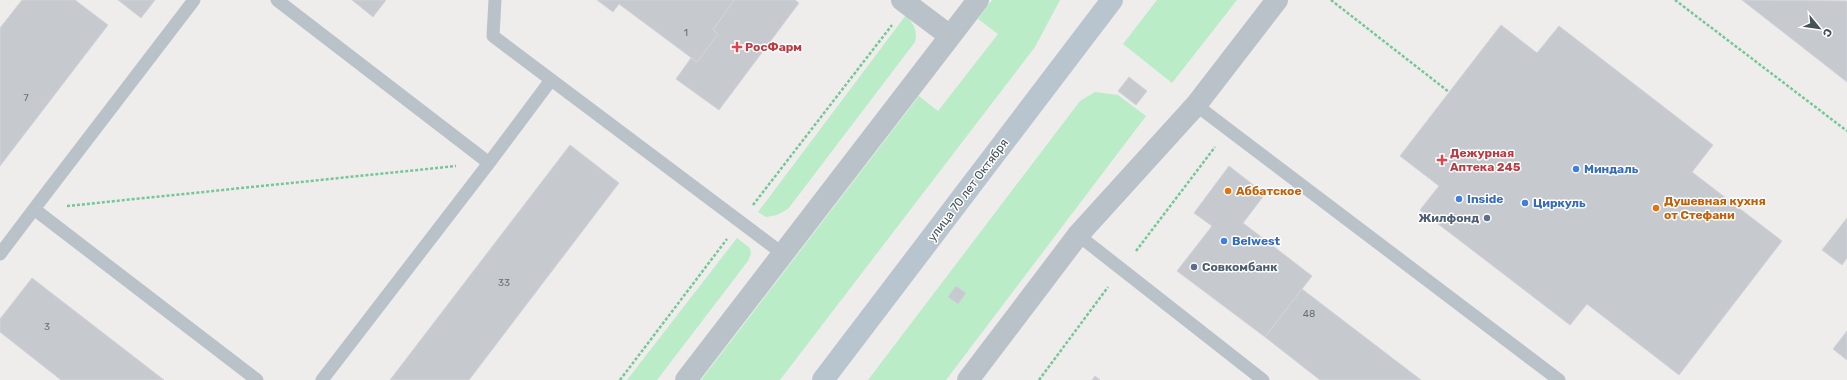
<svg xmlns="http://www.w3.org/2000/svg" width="1847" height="380" font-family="Rubik,sans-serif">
<rect width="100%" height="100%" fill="#efecec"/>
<path fill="#bbecc8" d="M 992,0 L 1060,0 L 1035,47 L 780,380 L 701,380 L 919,96 L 938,111 L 998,34 L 978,19 Z
M 1157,0 L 1237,0 L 1172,83 L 1123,44 Z
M 906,15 C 913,24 918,30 915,42 L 788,209 L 777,215 L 766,217 L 758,212 Z
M 1095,92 L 1118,95 L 1146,116 L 946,380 L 868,380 L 1080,101 Z
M 737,238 L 750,248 L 751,254 L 748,261 L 657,380 L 627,380 Z"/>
<path fill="#c6cacf" stroke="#d0d3d8" d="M 22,0 L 75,0 L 108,25 L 0,166 L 0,28 Z
M 118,0 L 155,0 L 141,18 Z
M 352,0 L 386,0 L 373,17 Z
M 597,0 L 734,0 L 713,30 L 718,34 L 697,62 L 619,4 L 613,12 Z
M 734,0 L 795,0 L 799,3 L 719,110 L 676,79 L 691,58 L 697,62 L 718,34 L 713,30 Z
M 1742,0 L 1847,1 L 1847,82 Z
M 1501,25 L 1537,53 L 1559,26 L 1713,145 L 1692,172 L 1782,241 L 1679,375 L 1587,304 L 1570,325 L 1420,210 L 1439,186 L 1400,156 Z
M 1129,77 L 1147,91 L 1136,105 L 1118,91 Z
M 570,145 L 619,183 L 469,380 L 390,380 Z
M 1229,166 L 1265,194 L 1243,223 L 1312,276 L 1265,337 L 1177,271 L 1212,226 L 1194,213 Z
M 1847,218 L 1847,258 L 1842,265 L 1822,250 Z
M 32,278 L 164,380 L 61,380 L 0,332 L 0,319 Z
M 956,286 L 966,293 L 958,304 L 948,297 Z
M 1302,289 L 1421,380 L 1320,380 L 1265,337 Z
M 1847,331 L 1847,360 L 1833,349 Z
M 1095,376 L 1100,380 L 1092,380 Z"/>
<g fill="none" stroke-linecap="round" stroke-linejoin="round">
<path stroke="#74c895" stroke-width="2.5" stroke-dasharray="3 2" stroke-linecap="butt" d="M 1331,0 L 1449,92
M 1675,0 L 1847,131
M 753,205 L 892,25
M 67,206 L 456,166
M 1136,251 L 1215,147
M 620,380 L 727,239
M 1039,380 L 1108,287"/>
<path stroke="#b8c2c8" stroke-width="13" d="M 194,0 L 34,209 L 257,380
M 277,0 L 489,163 L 322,380
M 495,0 L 493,36 L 783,254
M 1196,105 L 1559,380
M 489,163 L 551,80
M 1078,235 L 1263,380
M 0,254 L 34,209"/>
<path stroke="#b8c2c8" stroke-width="22" d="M 902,0 L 950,36
M 686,380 L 978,0
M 968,380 L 1078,235 L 1196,105 L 1277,0"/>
<path stroke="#b8c5ce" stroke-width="22" d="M 823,380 L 1112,0"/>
</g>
<g fill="#e0444e" stroke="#fff" stroke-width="1.5">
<path d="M735 41h4v4h4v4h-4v4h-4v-4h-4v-4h4z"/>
<path d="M1440 154h4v4h4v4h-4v4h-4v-4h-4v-4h4z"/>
</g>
<g fill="#3f7fe0" stroke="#fff" stroke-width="1.5">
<circle cx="1576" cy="169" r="4"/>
<circle cx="1459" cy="199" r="4"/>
<circle cx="1525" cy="203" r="4"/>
<circle cx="1224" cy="241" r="4"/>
</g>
<g fill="#e8710a" stroke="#fff" stroke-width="1.5">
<circle cx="1228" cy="191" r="4"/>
<circle cx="1656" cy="208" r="4"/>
</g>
<g fill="#5c6f8a" stroke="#fff" stroke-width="1.5">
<circle cx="1487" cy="218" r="4"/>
<circle cx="1194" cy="267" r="4"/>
</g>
<g text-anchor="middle" stroke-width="3" stroke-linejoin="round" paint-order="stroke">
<g font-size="10" fill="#657076">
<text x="686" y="36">1</text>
<text x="26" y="101">7</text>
<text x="504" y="286">33</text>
<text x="1309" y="317">48</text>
<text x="47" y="330">3</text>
</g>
<g font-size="12" font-weight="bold" fill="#be3a42" stroke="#fff" text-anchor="start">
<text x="745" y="51">РосФарм</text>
<text x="1450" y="157">Дежурная<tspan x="1450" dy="14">Аптека 245</tspan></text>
</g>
<g font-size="12" font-weight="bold" fill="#366cbe" stroke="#fff" text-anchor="start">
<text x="1584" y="173">Миндаль</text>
<text x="1467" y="203">Inside</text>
<text x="1533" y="207">Циркуль</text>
<text x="1232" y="245">Belwest</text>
</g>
<g font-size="12" fill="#455258" stroke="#fff">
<text transform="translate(968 190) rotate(-53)" y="4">улица 70 лет Октября</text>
</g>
<g font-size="12" font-weight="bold" fill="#c56008" stroke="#fff" text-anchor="start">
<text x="1236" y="195">Аббатское</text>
<text x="1664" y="205">Душевная кухня<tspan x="1664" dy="14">от Стефани</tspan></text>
</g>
<g font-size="12" font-weight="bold" fill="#4e5e75" stroke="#fff" text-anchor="end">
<text x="1479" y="222">Жилфонд</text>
<text x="1202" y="271" text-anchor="start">Совкомбанк</text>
</g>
</g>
<g transform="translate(1819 28) rotate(119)" stroke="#ffffff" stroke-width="3" paint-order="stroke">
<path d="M0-3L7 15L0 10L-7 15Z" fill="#455258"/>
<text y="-6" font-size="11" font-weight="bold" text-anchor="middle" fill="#455258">С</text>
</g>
</svg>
